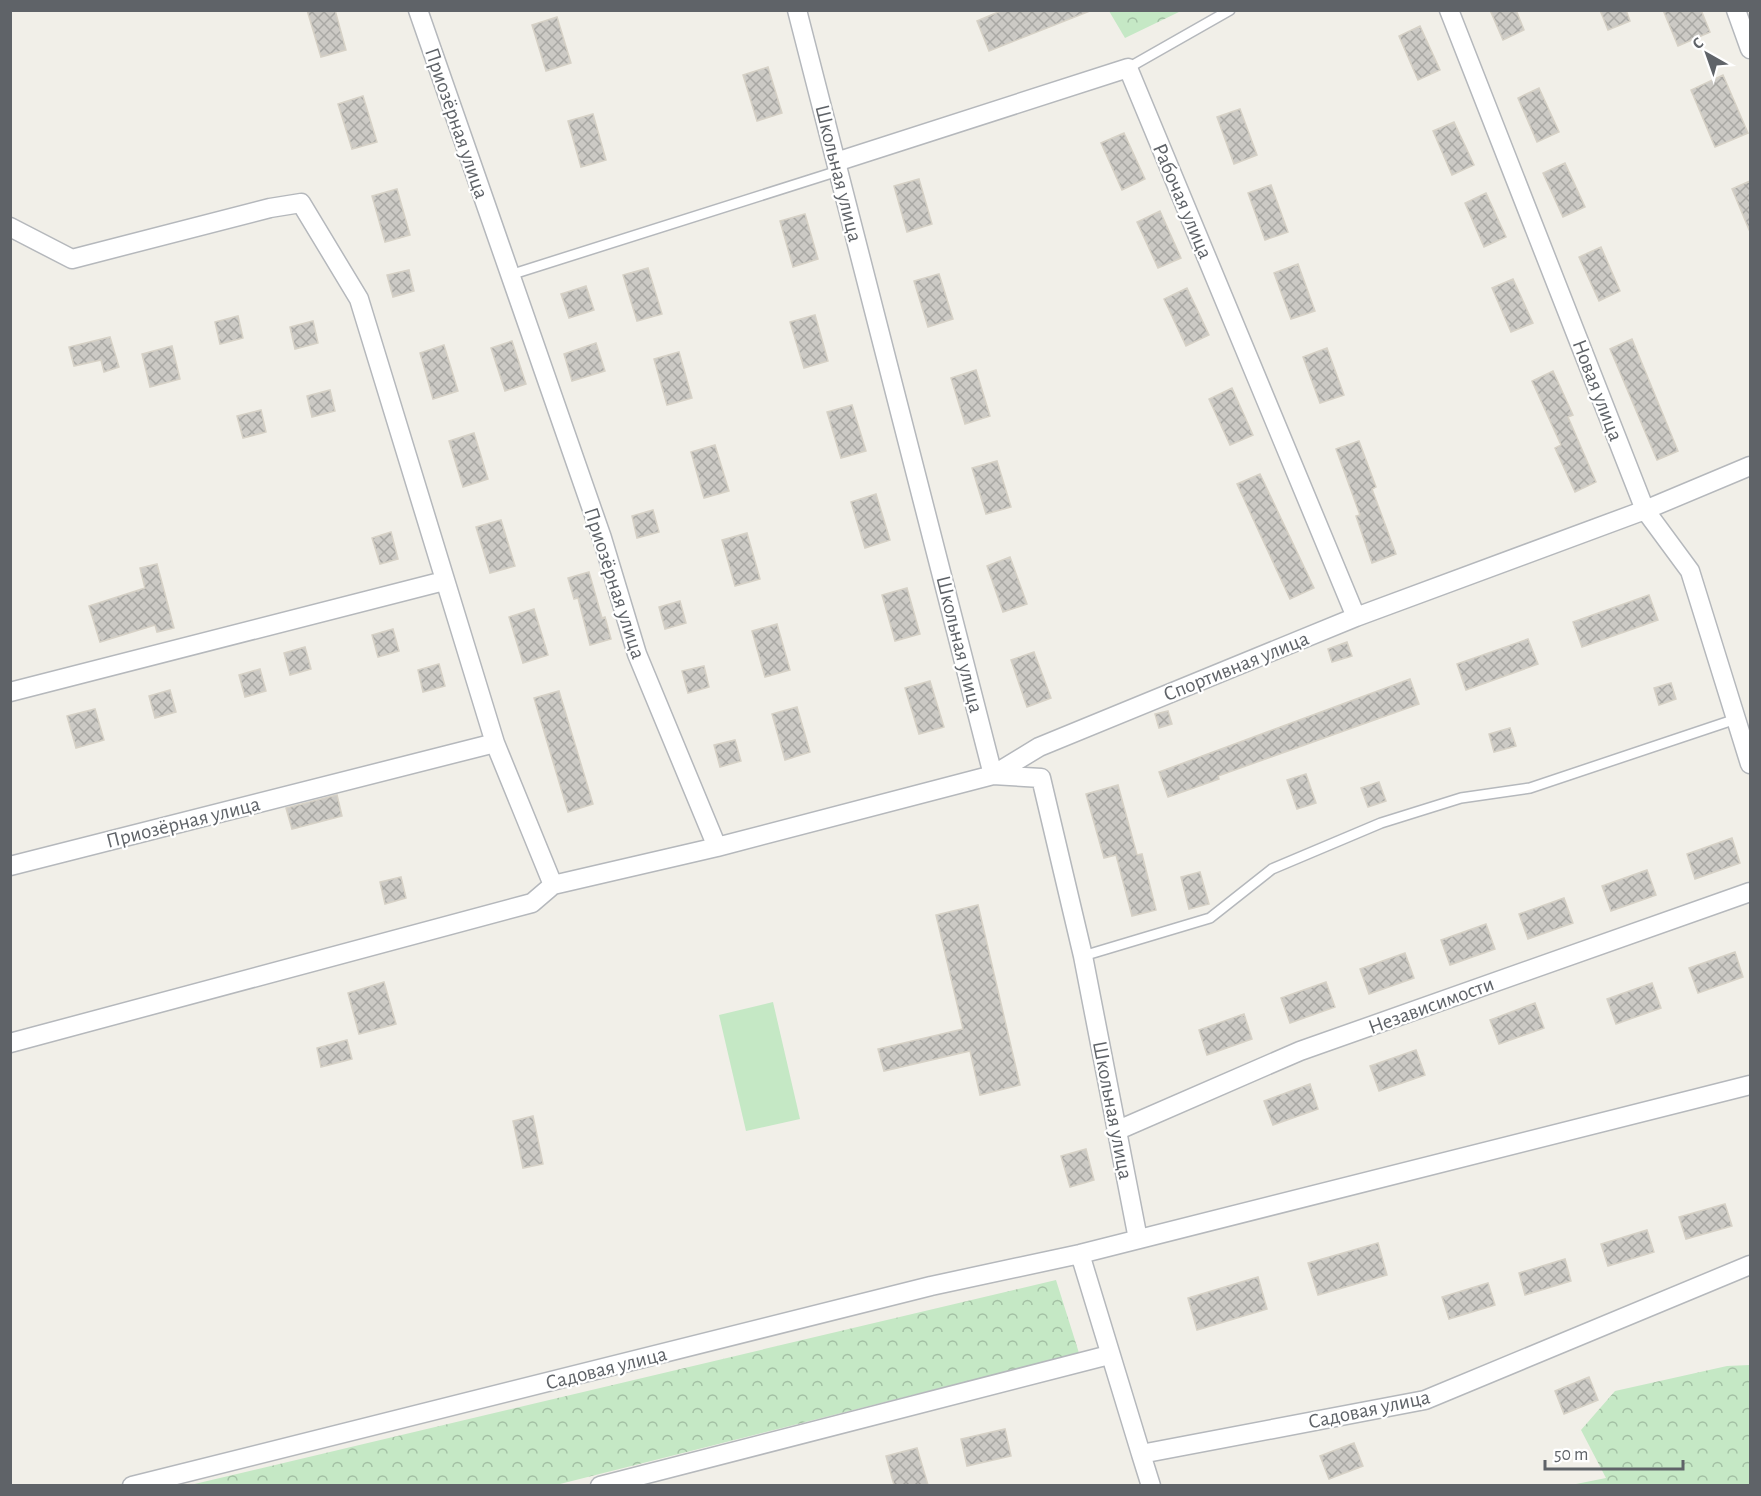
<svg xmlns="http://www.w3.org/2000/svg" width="1761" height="1496" font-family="'Alegreya Sans',sans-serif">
<defs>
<pattern id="forest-crowns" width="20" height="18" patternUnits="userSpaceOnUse" patternTransform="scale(1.5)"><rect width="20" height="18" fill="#c5e8c5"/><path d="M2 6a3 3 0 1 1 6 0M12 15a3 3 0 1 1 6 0" fill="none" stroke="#a3c0a4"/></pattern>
<pattern id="building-cross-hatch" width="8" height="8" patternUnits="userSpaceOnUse" patternTransform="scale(1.5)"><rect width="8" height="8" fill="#cccac5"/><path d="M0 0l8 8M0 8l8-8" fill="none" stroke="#a9a8a4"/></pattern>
</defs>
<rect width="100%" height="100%" fill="#f1efe8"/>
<path fill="#c5e8c5" d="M 773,1002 L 800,1119 L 746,1131 L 719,1015 Z"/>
<path fill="url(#forest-crowns)" d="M 1109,11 L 1181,11 L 1125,38 Z
M 1056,1280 L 1079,1353 L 556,1485 L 186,1486 Z
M 1750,1365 L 1750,1485 L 1571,1485 L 1606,1478 L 1581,1430 L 1615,1391 L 1727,1366 Z"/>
<path fill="url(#building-cross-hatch)" stroke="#d6d1c6" stroke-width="1.5" d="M 307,10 L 335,10 L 346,50 L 321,57 Z
M 1003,10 L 1089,10 L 1090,11 L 989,51 L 977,21 Z
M 1490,10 L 1516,10 L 1524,30 L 1503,40 Z
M 1600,10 L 1626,10 L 1630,21 L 1608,30 Z
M 1663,10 L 1701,10 L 1710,32 L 1678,46 Z
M 557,17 L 571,63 L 546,71 L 532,25 Z
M 1420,26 L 1440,70 L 1418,80 L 1399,36 Z
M 768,67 L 782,113 L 757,121 L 743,75 Z
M 1723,75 L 1748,133 L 1715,147 L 1691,90 Z
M 1539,88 L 1559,132 L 1537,142 L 1518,98 Z
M 363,96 L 377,142 L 352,149 L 338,104 Z
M 1240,109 L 1257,155 L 1234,164 L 1217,117 Z
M 593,114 L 606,160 L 581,167 L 568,121 Z
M 1454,122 L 1474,165 L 1452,175 L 1433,131 Z
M 1124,133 L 1145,179 L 1122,190 L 1101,143 Z
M 1565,163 L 1585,207 L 1563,217 L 1543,173 Z
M 919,179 L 932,224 L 907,232 L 894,186 Z
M 1750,181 L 1750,232 L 1732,189 Z
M 1271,185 L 1288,232 L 1265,240 L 1248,193 Z
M 397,189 L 410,235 L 385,242 L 372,196 Z
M 1486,193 L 1506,237 L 1484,247 L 1465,203 Z
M 1160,211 L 1181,258 L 1158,268 L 1137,222 Z
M 805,214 L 818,259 L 793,267 L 780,221 Z
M 1601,247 L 1620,291 L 1599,301 L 1579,257 Z
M 1298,264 L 1315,311 L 1291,319 L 1274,273 Z
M 648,268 L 662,314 L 637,321 L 623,275 Z
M 409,270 L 414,291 L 393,297 L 387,275 Z
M 939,274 L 953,319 L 928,327 L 914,281 Z
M 1513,279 L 1533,323 L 1511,332 L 1492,288 Z
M 586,286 L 594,310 L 569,318 L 561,294 Z
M 1187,288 L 1209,335 L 1186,346 L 1164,299 Z
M 815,315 L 828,361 L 804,368 L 790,322 Z
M 238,316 L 243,338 L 220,344 L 215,322 Z
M 313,321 L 318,343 L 295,349 L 290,327 Z
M 110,337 L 119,367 L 104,372 L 101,360 L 74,366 L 69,347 Z
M 1632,339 L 1678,451 L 1657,460 L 1610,349 Z
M 512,341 L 526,384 L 505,391 L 491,348 Z
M 596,343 L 605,371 L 572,381 L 564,354 Z
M 444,345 L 458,391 L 433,399 L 420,353 Z
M 172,346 L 180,379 L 150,387 L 142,354 Z
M 1327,348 L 1344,395 L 1320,403 L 1303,357 Z
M 679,352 L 692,398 L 667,405 L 654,359 Z
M 976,370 L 990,416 L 965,424 L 951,378 Z
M 1553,371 L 1573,415 L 1568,417 L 1596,482 L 1575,492 L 1555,448 L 1561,445 L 1532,381 Z
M 1232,388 L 1253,435 L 1230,445 L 1209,399 Z
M 330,390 L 335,411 L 312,417 L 307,396 Z
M 852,405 L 866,451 L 841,458 L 827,412 Z
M 261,410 L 266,432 L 243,438 L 237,416 Z
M 474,433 L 488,479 L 463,487 L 449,441 Z
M 1359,441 L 1376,487 L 1372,489 L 1396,554 L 1372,563 L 1356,516 L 1360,515 L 1336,449 Z
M 715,445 L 729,491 L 704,498 L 691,452 Z
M 997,461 L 1011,507 L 986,514 L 972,468 Z
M 1260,474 L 1314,588 L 1290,599 L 1237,484 Z
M 876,494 L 890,540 L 865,548 L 851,502 Z
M 653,510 L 659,532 L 637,538 L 632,516 Z
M 501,520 L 515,566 L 490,573 L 476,527 Z
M 391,532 L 398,559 L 380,564 L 372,538 Z
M 747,533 L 760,579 L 735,586 L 722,540 Z
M 1010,557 L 1027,604 L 1003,612 L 987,566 Z
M 157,564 L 174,628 L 157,632 L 155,625 L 100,642 L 89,606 L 145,588 L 140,568 Z
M 589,572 L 602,618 L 605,617 L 611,639 L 590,645 L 578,598 L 574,599 L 568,578 Z
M 907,588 L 920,634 L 895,641 L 882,595 Z
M 1649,595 L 1658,620 L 1582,647 L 1573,622 Z
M 680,601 L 686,623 L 665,629 L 659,607 Z
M 534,609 L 548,655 L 523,663 L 509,617 Z
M 777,624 L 790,670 L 765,677 L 752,631 Z
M 393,629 L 399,651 L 378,657 L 372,635 Z
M 1528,639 L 1538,664 L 1466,690 L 1457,664 Z
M 1347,642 L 1352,656 L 1332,662 L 1328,649 Z
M 305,647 L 311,669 L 290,675 L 284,653 Z
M 1034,652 L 1051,698 L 1027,707 L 1011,660 Z
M 439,664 L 445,686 L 423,692 L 418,670 Z
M 704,666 L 709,687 L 688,693 L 682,671 Z
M 260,669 L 266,691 L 245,697 L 239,675 Z
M 1410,679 L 1419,704 L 1218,776 L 1219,779 L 1168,797 L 1159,772 Z
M 930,681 L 944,727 L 919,734 L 905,688 Z
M 1671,683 L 1676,699 L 1659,705 L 1654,688 Z
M 170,690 L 176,712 L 155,718 L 149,696 Z
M 559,691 L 593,804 L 568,812 L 534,698 Z
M 797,707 L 810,752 L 785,760 L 772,714 Z
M 95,709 L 104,740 L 76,748 L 67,716 Z
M 1168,711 L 1172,724 L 1159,728 L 1155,714 Z
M 1510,728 L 1516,746 L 1494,752 L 1489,734 Z
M 735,740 L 741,761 L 720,767 L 714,745 Z
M 1306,774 L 1316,803 L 1297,809 L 1287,780 Z
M 1379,782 L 1386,801 L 1368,807 L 1361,788 Z
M 1118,785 L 1137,855 L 1142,854 L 1156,910 L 1132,916 L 1116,855 L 1104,858 L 1086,794 Z
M 337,795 L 342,816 L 292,829 L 286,808 Z
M 1732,838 L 1740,863 L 1695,879 L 1687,854 Z
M 1647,870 L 1656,895 L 1611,911 L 1602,886 Z
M 1200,872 L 1209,904 L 1189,909 L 1181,877 Z
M 401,877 L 406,898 L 385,904 L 380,882 Z
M 1564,898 L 1573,923 L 1528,939 L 1519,914 Z
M 978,905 L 1020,1085 L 980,1095 L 970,1051 L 884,1071 L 878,1049 L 963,1029 L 936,915 Z
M 1486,924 L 1495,949 L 1450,965 L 1441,940 Z
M 1735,952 L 1743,977 L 1698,993 L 1689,968 Z
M 1405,953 L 1414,978 L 1369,994 L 1360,969 Z
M 384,982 L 396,1024 L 359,1034 L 348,993 Z
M 1326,982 L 1335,1007 L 1290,1023 L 1281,998 Z
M 1652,983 L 1661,1008 L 1616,1024 L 1607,999 Z
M 1535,1003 L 1544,1028 L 1499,1044 L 1490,1020 Z
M 1244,1014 L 1252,1039 L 1207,1055 L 1199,1030 Z
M 347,1040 L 352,1059 L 321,1067 L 317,1048 Z
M 1416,1050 L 1425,1075 L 1379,1091 L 1370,1066 Z
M 1310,1084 L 1318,1109 L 1273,1125 L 1264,1101 Z
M 533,1116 L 543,1164 L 523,1168 L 513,1121 Z
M 1086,1149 L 1094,1180 L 1070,1187 L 1061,1156 Z
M 1725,1204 L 1732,1226 L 1686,1239 L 1679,1217 Z
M 1647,1230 L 1654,1252 L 1608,1266 L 1601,1244 Z
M 1378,1243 L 1387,1275 L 1318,1295 L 1308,1263 Z
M 1565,1259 L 1571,1281 L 1525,1295 L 1519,1273 Z
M 1258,1277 L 1267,1309 L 1197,1330 L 1188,1298 Z
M 1488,1283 L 1495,1305 L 1449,1319 L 1442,1297 Z
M 1589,1377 L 1598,1400 L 1564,1414 L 1555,1391 Z
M 1005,1429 L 1011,1456 L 967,1466 L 961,1439 Z
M 1354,1443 L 1363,1466 L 1329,1479 L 1320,1456 Z
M 917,1448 L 928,1485 L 894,1485 L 886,1456 Z"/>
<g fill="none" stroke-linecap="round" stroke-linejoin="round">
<g stroke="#b5b8bc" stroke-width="12">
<path id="lane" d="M 1128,68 L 1230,10
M 510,275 L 838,171
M 1083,956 L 1210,918 L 1272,869 L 1381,823 L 1461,798 L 1530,788 L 1736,719"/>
</g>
<g stroke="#b5b8bc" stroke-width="21">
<path id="street" d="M 418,10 L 602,538 L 637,654 L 717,847
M 797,10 L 993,775 L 1041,778 L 1083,956 L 1138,1239
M 1449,10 L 1645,510 L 1690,571 L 1750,764
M 1736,10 L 1750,49
M 836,162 L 1128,68 L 1356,617
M 10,227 L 72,259 L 270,208 L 301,203 L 359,299 L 495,743 L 553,885 L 717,847 L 993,775 L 1039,747 L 1356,617 L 1645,510 L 1750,466
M 10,692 L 444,581
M 10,866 L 495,743
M 10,1043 L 532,903 L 553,885
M 1116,1131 L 1300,1051 L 1750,892
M 1080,1254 L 1141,1454 L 1425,1400 L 1750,1265
M 1141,1454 L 1151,1486
M 132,1486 L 931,1286 L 1080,1254 L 1750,1085
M 600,1486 L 1109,1355"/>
</g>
<use href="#lane" stroke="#fff" stroke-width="9"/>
<use href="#street" stroke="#fff" stroke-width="18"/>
</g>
<g text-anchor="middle" stroke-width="4.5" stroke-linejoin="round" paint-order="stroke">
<g font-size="21" fill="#5f6368" stroke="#fff">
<text transform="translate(457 123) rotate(71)" y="7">Приозёрная улица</text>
<text transform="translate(839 173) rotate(76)" y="7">Школьная улица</text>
<text transform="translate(1183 201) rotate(67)" y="7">Рабочая улица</text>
<text transform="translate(1598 390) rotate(69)" y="7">Новая улица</text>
<text transform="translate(615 583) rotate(72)" y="7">Приозёрная улица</text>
<text transform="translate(960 644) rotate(76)" y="7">Школьная улица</text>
<text transform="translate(1236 666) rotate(-22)" y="7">Спортивная улица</text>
<text transform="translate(183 822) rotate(-14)" y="7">Приозёрная улица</text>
<text transform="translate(1431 1005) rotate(-20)" y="7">Независимости</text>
<text transform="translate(1113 1110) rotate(79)" y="7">Школьная улица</text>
<text transform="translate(606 1368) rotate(-14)" y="7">Садовая улица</text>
<text transform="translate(1369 1409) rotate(-12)" y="7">Садовая улица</text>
</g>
</g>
<rect width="1761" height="1496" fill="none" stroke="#5f6368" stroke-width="24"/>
<g transform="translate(1707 54) rotate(320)" stroke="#ffffff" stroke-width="4.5" paint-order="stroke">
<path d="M0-4.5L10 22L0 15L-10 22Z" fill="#5f6368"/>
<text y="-9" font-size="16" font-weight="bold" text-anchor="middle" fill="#5f6368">С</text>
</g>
<path d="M1545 1460v9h138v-9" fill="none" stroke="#5f6368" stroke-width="3"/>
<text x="1554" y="1460" font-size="18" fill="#5f6368" stroke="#ffffff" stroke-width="4.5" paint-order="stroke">50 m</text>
</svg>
